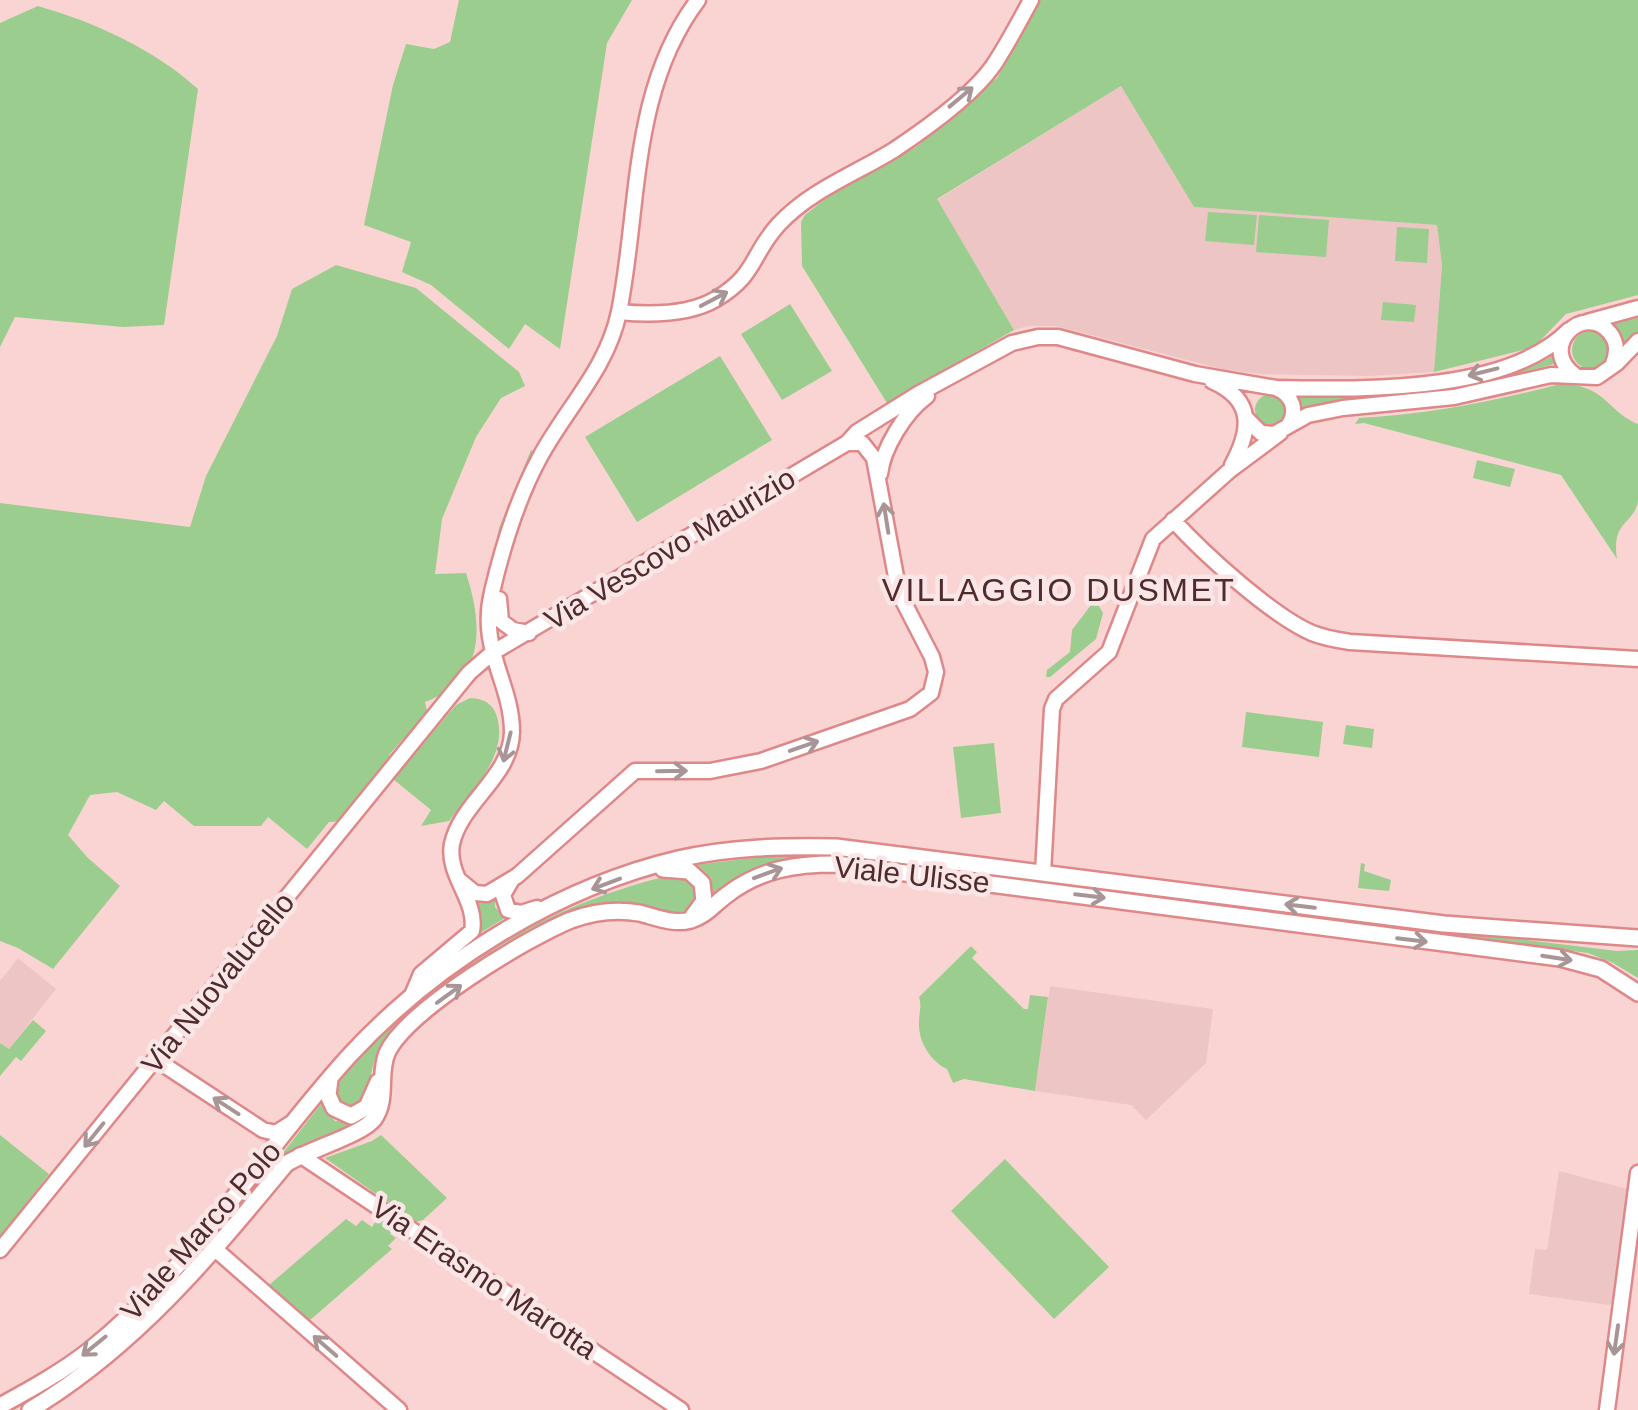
<svg xmlns="http://www.w3.org/2000/svg" width="1638" height="1410" font-family="Helvetica,sans-serif">
<rect width="100%" height="100%" fill="#fad4d3"/>
<path fill="#eec5c5" d="M 1121,86 L 1194,207 L 1438,225 L 1442,265 L 1434,372 L 1369,376 L 1260,374 L 1222,369 L 1056,326 L 1028,326 L 1014,330 L 937,200 Z
M 18,958 L 56,989 L 9,1049 L 0,1043 L 0,981 Z
M 1050,986 L 1213,1009 L 1206,1063 L 1146,1120 L 1131,1105 L 1035,1091 Z
M 1559,1171 L 1628,1189 L 1613,1302 L 1609,1305 L 1529,1294 L 1535,1249 L 1547,1250 Z"/>
<path fill="#9bce8e" d="M 459,0 L 632,0 L 607,43 L 560,349 L 525,324 L 509,349 L 431,285 L 402,272 L 411,242 L 364,225 L 393,85 L 406,44 L 434,49 L 450,42 Z
M 1040,0 L 1638,0 L 1638,295 L 1566,314 L 1535,346 L 1523,350 L 1434,372 L 1442,265 L 1437,225 L 1194,207 L 1121,86 L 937,199 L 1014,330 L 887,403 L 802,266 L 801,222 L 805,215 L 839,188 L 916,147 L 997,78 Z
M 38,6 C 94,22 154,49 198,89 L 164,325 L 123,327 L 15,317 L 0,347 L 0,23 Z
M 1208,212 L 1257,215 L 1254,245 L 1205,241 Z
M 1259,215 L 1329,220 L 1326,257 L 1256,252 Z
M 1397,227 L 1429,229 L 1427,263 L 1395,261 Z
M 336,265 L 416,288 L 519,372 L 525,386 L 501,398 L 476,437 L 442,519 L 435,574 L 466,573 C 483,625 486,680 425,702 L 428,716 L 408,742 L 403,739 L 389,755 L 393,759 L 342,821 L 329,822 L 307,849 L 268,817 L 261,826 L 194,826 L 164,801 L 156,810 L 117,792 L 90,795 L 68,835 L 87,857 L 120,886 L 53,969 L 18,948 L 0,941 L 0,503 L 190,527 L 206,476 L 277,336 L 292,289 Z
M 1383,302 L 1416,305 L 1414,322 L 1381,320 Z
M 790,304 L 832,371 L 782,400 L 741,334 Z
M 1638,314 L 1638,333 L 1624,344 L 1613,323 Z
M1572 350a19 19 0 1 1 38 0a19 19 0 1 1-38 0Z
M 1555,354 L 1558,363 L 1458,389 L 1343,400 L 1303,410 L 1299,395 C 1365,395 1500,391 1555,354 Z
M 720,356 L 772,440 L 637,522 L 585,437 Z
M 1560,384 C 1607,385 1605,410 1638,424 C 1638,449 1638,476 1638,500 C 1635,525 1611,519 1617,559 L 1561,475 L 1364,423 L 1355,424 L 1359,418 C 1429,414 1492,402 1560,384 Z
M1255 410a16 16 0 1 1 32 0a16 16 0 1 1-32 0Z
M 531,450 L 534,452 L 511,504 L 491,568 L 499,528 Z
M 1477,460 L 1515,469 L 1510,487 L 1473,478 Z
M 1091,605 L 1099,606 L 1103,613 L 1096,639 L 1050,677 L 1046,677 L 1047,670 L 1070,652 L 1072,630 Z
M 470,698 C 486,699 495,705 498,721 C 506,759 470,793 449,821 L 421,826 L 431,810 L 393,779 L 456,705 Z
M 1246,712 L 1323,722 L 1319,757 L 1242,747 Z
M 1346,725 L 1374,729 L 1372,748 L 1343,744 Z
M 994,743 L 1001,813 L 961,818 L 953,747 Z
M 779,855 L 845,855 L 1075,883 L 1074,887 L 843,857 C 788,857 758,864 713,897 L 711,878 L 694,865 Z
M 1361,863 L 1365,864 L 1364,871 L 1391,880 L 1389,891 L 1358,888 Z
M 678,875 L 693,880 L 699,895 L 688,910 C 663,918 628,899 598,903 C 541,912 414,995 382,1043 C 369,1062 373,1089 360,1106 L 346,1109 L 336,1099 C 336,1074 360,1054 378,1037 C 444,974 518,926 604,895 C 628,887 652,878 678,875 Z
M 1087,885 L 1341,917 L 1340,921 L 1087,889 Z
M 495,898 L 495,907 L 505,918 L 480,933 L 479,917 L 472,899 L 481,902 Z
M 1355,919 L 1617,951 L 1638,950 L 1638,978 L 1613,963 L 1588,953 L 1355,923 Z
M 971,946 L 977,952 L 972,958 L 1024,1009 L 1028,1009 L 1030,995 L 1048,997 L 1035,1091 L 964,1079 L 953,1083 L 947,1069 C 930,1061 918,1041 919,1022 C 919,1012 922,1007 919,997 Z
M 33,1020 L 46,1031 L 21,1061 L 16,1057 L 0,1076 L 0,1043 L 9,1049 Z
M 321,1104 L 335,1121 L 359,1122 L 289,1152 L 188,1273 L 96,1359 L 50,1390 L 14,1410 L 7,1410 C 37,1394 66,1377 93,1357 C 183,1288 252,1192 321,1104 Z
M 0,1135 L 49,1174 L 0,1237 Z
M 381,1135 L 447,1198 L 423,1220 L 416,1222 L 325,1158 L 372,1141 Z
M 1005,1159 L 1109,1267 L 1054,1319 L 951,1211 Z
M 379,1217 L 394,1228 L 390,1234 L 396,1238 L 388,1246 L 392,1249 L 309,1321 L 269,1285 L 346,1219 L 356,1226 L 362,1220 L 372,1227 Z"/>
<g fill="none" stroke-linecap="round" stroke-linejoin="round">
<g stroke="#df8889" stroke-width="19">
<path id="secondary" d="M 619,312 C 650,315 689,315 716,299 C 757,275 751,254 779,224 C 811,190 855,174 894,150 C 924,130 972,96 993,66 C 1007,45 1019,22 1031,0
M 1587,322 L 1638,308
M 1576,376 C 1536,348 1584,301 1610,333 C 1618,343 1617,353 1613,364
M 1212,381 C 1255,400 1251,430 1232,465
M 1277,388 C 1362,389 1506,394 1569,330
M 1247,419 L 1261,433 L 1274,434 L 1308,415 L 1343,408 L 1454,397 L 1551,375 L 1597,377 L 1617,363 L 1638,341
M 880,474 C 883,448 905,412 927,396
M 1173,520 C 1203,553 1271,615 1312,633 C 1324,638 1337,640 1350,642 L 1638,659
M 499,599 L 501,621 L 513,630 L 529,633
M 1043,873 L 1052,709 L 1056,699 L 1109,652 L 1153,539 L 1229,471 L 1280,433
M 459,880 L 475,893 L 487,894 L 517,876 L 635,771 L 710,771 L 761,761 L 910,709 L 931,693 L 936,672 L 932,657 L 899,593 L 874,458 L 862,443 L 847,443
M 511,881 L 503,895 L 508,910 L 521,913 L 537,908
M 413,993 L 421,974 L 472,931 C 478,901 446,875 452,844 C 461,802 511,777 512,732 C 512,683 478,649 492,592 C 503,545 517,499 540,457 C 567,407 607,369 619,312 C 640,207 630,90 698,0
M 155,1059 L 263,1130 L 276,1133 L 290,1124
M 300,1155 L 681,1410
M 215,1249 L 399,1410
M 0,1250 L 469,673 L 492,653 L 847,443 L 857,432 L 918,394 L 1012,343 L 1038,337 L 1058,337 L 1195,374 L 1276,388 C 1293,395 1298,411 1288,426
M 1607,1410 L 1638,1173"/>
</g>
<g stroke="#df8889" stroke-width="20">
<path id="primary" d="M 663,869 L 689,871 L 702,883 L 704,901 L 693,916
M 330,1079 L 328,1095 L 334,1108 L 351,1116 L 367,1107 L 378,1082
M 0,1406 C 31,1389 62,1372 90,1350 C 194,1267 261,1152 350,1055 C 435,963 556,888 678,859 C 730,847 783,846 836,847 L 1444,924 L 1638,938
M 30,1410 C 135,1347 209,1257 286,1164 C 307,1150 362,1135 374,1119 C 388,1100 378,1074 387,1053 C 407,1010 527,938 571,920 C 593,912 616,909 639,913 C 656,917 673,925 691,920 C 707,915 715,903 728,894 C 761,869 796,864 836,864 L 1560,958 L 1601,969 L 1638,993"/>
</g>
<use href="#secondary" stroke="#fff" stroke-width="14"/>
<use href="#primary" stroke="#fff" stroke-width="15"/>
</g>
<defs><path id="oneway-shaft" d="M-6 0H5M1.5-3L5.5 0L1.5 3" fill="none" stroke-width="1.6" stroke-linecap="round" stroke-linejoin="round" transform="scale(2.5)"/></defs>
<g stroke="#a89596">
<use href="#oneway-shaft" transform="translate(961 97) rotate(-40)"/>
<use href="#oneway-shaft" transform="translate(714 299) rotate(-28)"/>
<use href="#oneway-shaft" transform="translate(1483 372) rotate(166)"/>
<use href="#oneway-shaft" transform="translate(886 518) rotate(-99)"/>
<use href="#oneway-shaft" transform="translate(804 746) rotate(-19)"/>
<use href="#oneway-shaft" transform="translate(507 747) rotate(104)"/>
<use href="#oneway-shaft" transform="translate(672 771) rotate(-1)"/>
<use href="#oneway-shaft" transform="translate(768 873) rotate(-20)"/>
<use href="#oneway-shaft" transform="translate(606 884) rotate(159)"/>
<use href="#oneway-shaft" transform="translate(1090 896) rotate(7)"/>
<use href="#oneway-shaft" transform="translate(1300 906) rotate(-173)"/>
<use href="#oneway-shaft" transform="translate(1412 940) rotate(7)"/>
<use href="#oneway-shaft" transform="translate(1557 958) rotate(9)"/>
<use href="#oneway-shaft" transform="translate(449 994) rotate(-36)"/>
<use href="#oneway-shaft" transform="translate(226 1106) rotate(-147)"/>
<use href="#oneway-shaft" transform="translate(94 1135) rotate(129)"/>
<use href="#oneway-shaft" transform="translate(1616 1340) rotate(98)"/>
<use href="#oneway-shaft" transform="translate(94 1346) rotate(141)"/>
<use href="#oneway-shaft" transform="translate(325 1346) rotate(-139)"/>
</g>
<g text-anchor="middle" stroke-width="9" stroke-linejoin="round" paint-order="stroke">
<g font-size="30" fill="#502b2c" stroke="#fae6e6">
<text transform="translate(670 549) rotate(-31)" y="10">Via Vescovo Maurizio</text>
<text transform="translate(912 875) rotate(6)" y="10">Viale Ulisse</text>
<text transform="translate(218 983) rotate(-51)" y="10">Via Nuovalucello</text>
<text transform="translate(201 1231) rotate(-49)" y="10">Viale Marco Polo</text>
<text transform="translate(484 1278) rotate(34)" y="10">Via Erasmo Marotta</text>
</g>
<g font-size="32" letter-spacing="2.5" fill="#502b2c" stroke="#fae6e6">
<text x="1059" y="601">VILLAGGIO DUSMET</text>
</g>
</g>
</svg>
